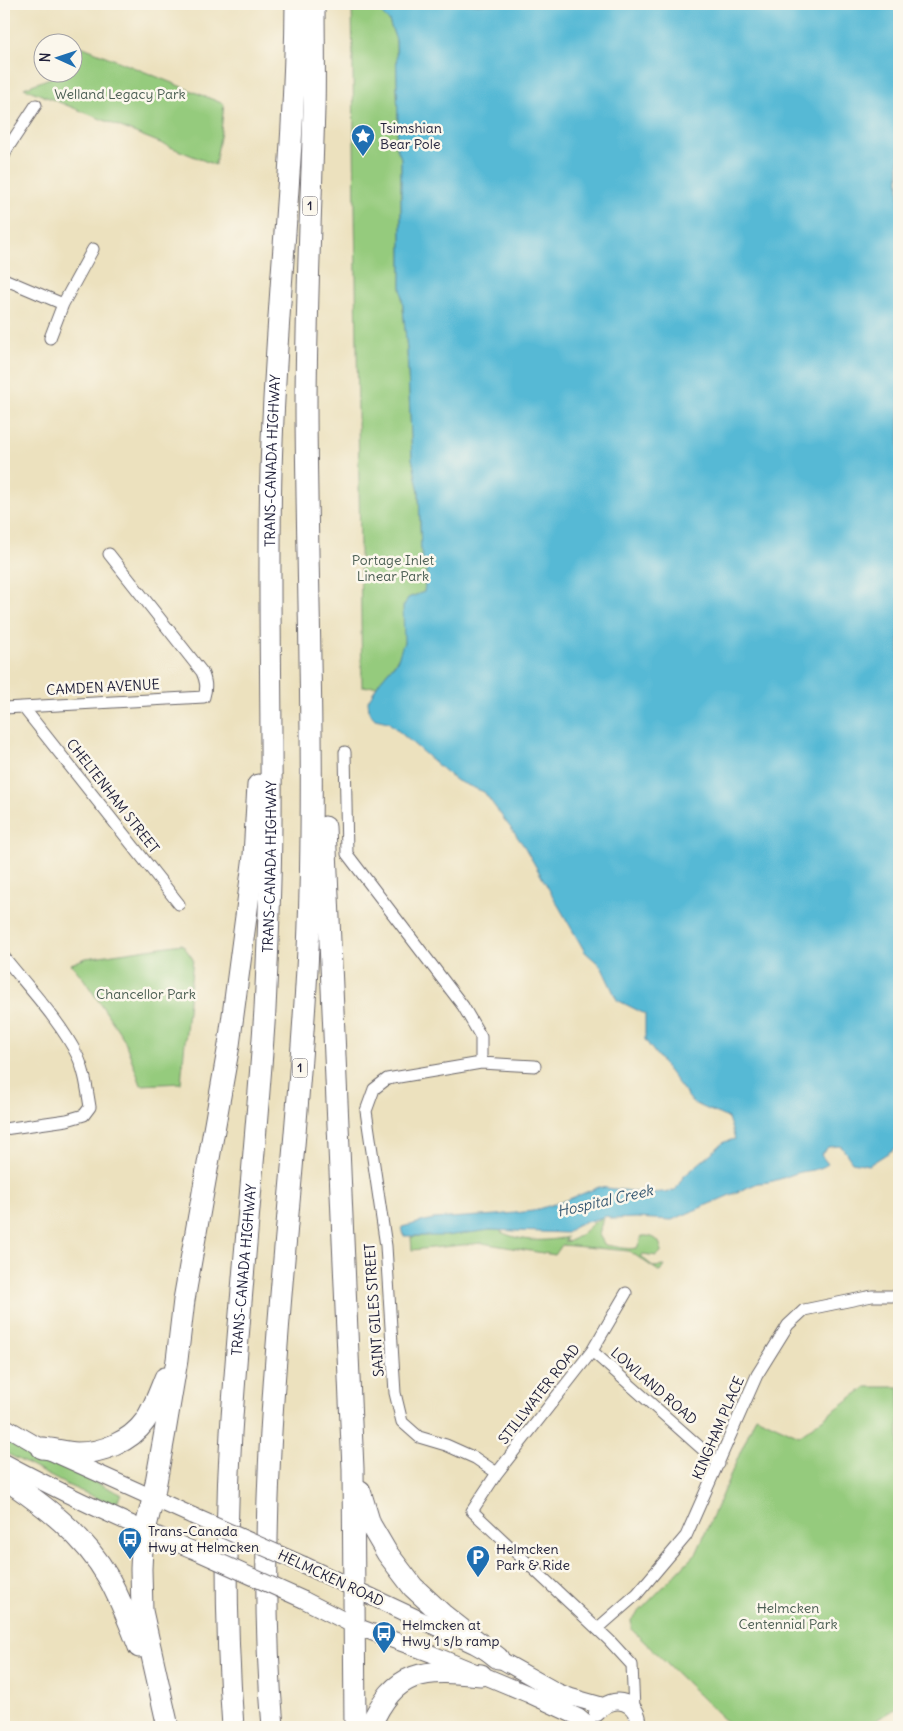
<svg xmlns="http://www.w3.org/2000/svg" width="903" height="1731" font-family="Delius,sans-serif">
<rect width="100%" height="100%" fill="#fbf7ec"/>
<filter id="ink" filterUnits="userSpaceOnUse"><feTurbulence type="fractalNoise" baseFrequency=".02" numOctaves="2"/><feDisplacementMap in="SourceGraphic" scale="10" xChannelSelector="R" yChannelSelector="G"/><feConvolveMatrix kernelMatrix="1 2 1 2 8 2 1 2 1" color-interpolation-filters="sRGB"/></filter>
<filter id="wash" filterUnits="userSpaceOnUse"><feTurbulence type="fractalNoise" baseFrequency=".0096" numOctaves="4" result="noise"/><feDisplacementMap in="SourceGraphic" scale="20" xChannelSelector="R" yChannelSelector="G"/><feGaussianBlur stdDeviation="1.12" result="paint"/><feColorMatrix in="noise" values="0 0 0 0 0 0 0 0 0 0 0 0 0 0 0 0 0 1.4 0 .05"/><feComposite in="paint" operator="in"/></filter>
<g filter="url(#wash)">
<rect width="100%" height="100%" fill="#ece1be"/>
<path fill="#95cb7d" stroke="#5c765c" d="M 352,4 L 382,4 L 380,12 L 389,21 L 396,40 L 398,124 L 396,146 L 401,158 L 401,287 L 407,350 L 412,458 L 419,492 L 421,552 L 427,571 L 424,592 L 408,598 C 400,614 407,628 404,644 C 399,663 386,671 377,686 L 362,687 Z
M 76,44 L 224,104 L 221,131 L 215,165 L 24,88 L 63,73 L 72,72 L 73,51 Z
M 182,944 L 193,959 L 181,1083 L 141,1085 L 124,1039 L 83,978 L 71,964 L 86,958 Z
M 603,1217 L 599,1235 L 605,1245 C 616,1246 625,1250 637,1248 L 642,1236 C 653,1235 662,1240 661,1252 L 657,1256 L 643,1254 L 640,1256 L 654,1267 L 664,1266 L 660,1272 L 629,1251 L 562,1245 L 555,1255 L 482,1243 L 412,1250 L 411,1237 L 501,1229 L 501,1232 C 522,1242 545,1242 567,1237 L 564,1242 C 581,1240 588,1224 603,1217 Z
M 866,1387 L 899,1387 L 899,1706 L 865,1727 L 732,1727 L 632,1630 L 631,1620 L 697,1552 L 756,1416 L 799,1436 Z
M 4,1436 L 60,1466 L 121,1494 L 115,1506 L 67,1485 L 4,1452 Z"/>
<path fill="#57b9d5" stroke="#3c6e88" d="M 382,4 L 899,4 L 899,1146 L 869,1165 L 852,1162 L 841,1146 L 828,1147 L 821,1155 L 828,1164 C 818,1171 808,1170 797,1173 C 784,1177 773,1183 758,1183 L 672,1220 L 636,1218 L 613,1219 L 607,1216 L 576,1225 L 567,1233 L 490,1230 L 446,1236 L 404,1236 L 402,1227 L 433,1219 L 497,1215 L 533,1211 L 569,1199 L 599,1187 L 649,1193 L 675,1191 L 683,1177 L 702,1161 L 724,1142 L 735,1139 L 728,1118 L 693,1103 L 645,1040 L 645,1014 L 617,1000 L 601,966 L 585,952 L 524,846 L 484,792 L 455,780 L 388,722 L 375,719 L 369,712 L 368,701 L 380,681 L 397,661 L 404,642 L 403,607 L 408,598 L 424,592 L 427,571 L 421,552 L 419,492 L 412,458 L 407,350 L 401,287 L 401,158 L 396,146 L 398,124 L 396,40 L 389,21 L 380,12 Z"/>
</g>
<g filter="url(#ink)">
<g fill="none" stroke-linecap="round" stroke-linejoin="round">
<g stroke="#696569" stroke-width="13">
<path id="street" d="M 4,156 L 7,149 L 36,105
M 4,279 L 63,304
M 50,338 L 63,304 L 93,249
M 23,707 L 179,904
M 4,708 L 204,697 C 207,687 206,681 202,672 L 109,554
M 345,752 L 347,854 L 463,1006 L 481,1037 L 481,1063
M 4,957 C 27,986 61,1022 77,1055 C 85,1071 87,1089 90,1107 L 84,1115 L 67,1120 L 4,1129
M 626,1293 L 592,1351 L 497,1473 L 472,1511 L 609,1640 L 632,1665 L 634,1709
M 592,1351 L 719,1464
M 497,1473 L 475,1458 L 446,1445 L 419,1437 L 402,1422 L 395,1393 L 386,1246 L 366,1111 L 374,1089 L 387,1079 L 481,1063 L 535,1066
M 597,1629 L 637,1594 L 686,1536 L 757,1375 L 788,1325 L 804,1310 L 872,1296 L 899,1296"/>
</g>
<g stroke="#696569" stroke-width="18">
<path id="secondary" d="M 4,1426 L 42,1448 L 193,1516
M 4,1462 C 65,1495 129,1524 193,1550
M 304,1565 L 474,1645 L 558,1692 L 571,1697 L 603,1706
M 304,1600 L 355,1626 L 432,1654 L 528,1694 L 578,1717 L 590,1727
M 597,1713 C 613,1692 641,1702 638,1727"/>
</g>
<g stroke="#696569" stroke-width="23">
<g id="highway">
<path d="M 325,827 L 353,1469 L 355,1727"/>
<path d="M 42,1448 C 53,1449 65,1452 77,1453 C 102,1453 130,1442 145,1421 C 154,1408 159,1393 165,1378"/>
<path d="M 4,1478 C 44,1505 84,1535 108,1577 C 121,1600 130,1624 139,1647"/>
<path d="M 360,1491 L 370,1524 L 387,1553 L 413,1587 L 442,1614 L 498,1658"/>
<path d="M 168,1727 L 142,1611 L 141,1569 L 142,1548 L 145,1530 L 153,1499 L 165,1432 L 177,1360 L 184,1300 L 229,1045 L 254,856 L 258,785"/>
<path id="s1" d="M 233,1727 C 226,1630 225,1530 231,1433 C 240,1291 256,1150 265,1009 C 268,945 271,882 271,818 C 272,703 268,587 271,471 C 275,315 295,160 296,4"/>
<path d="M 273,1727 C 250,1467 296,1208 308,949 C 316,770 307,590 306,411 C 306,310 311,209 314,108 C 315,73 314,38 314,4"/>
<path d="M 370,1727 C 395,1669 424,1669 481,1675"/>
</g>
</g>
<use href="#street" stroke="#fff" stroke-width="11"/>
<use href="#secondary" stroke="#fff" stroke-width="16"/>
<use href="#highway" stroke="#fff" stroke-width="21"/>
<g stroke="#696569" stroke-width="18" stroke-linecap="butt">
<path id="secondary-bridge" d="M 193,1516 L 304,1565
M 193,1550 L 304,1600"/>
</g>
<use href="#secondary-bridge" stroke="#fff" stroke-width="16"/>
</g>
</g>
<defs>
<g id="sight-pin" transform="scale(1.25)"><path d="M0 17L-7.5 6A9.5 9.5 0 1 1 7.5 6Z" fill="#1f6fb2" stroke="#fbf7ec"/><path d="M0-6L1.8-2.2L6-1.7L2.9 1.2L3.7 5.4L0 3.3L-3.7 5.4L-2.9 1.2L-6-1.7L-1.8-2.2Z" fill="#fff"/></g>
<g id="bus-pin" transform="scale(1.25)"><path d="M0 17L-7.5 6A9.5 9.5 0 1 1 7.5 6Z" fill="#1f6fb2" stroke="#fbf7ec"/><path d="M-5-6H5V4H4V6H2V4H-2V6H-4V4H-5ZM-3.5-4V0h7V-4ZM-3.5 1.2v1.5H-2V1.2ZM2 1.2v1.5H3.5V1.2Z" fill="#fff"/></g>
<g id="parking-pin" transform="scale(1.25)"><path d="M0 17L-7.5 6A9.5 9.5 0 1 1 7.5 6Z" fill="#1f6fb2" stroke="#fbf7ec"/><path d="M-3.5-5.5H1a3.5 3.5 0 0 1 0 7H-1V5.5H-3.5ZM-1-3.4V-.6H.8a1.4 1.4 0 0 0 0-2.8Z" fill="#fff"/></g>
</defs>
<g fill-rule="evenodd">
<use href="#sight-pin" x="363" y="136"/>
<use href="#bus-pin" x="130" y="1539"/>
<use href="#parking-pin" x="478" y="1557"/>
<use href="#bus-pin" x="384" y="1633"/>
</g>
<g text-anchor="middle" stroke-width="5" stroke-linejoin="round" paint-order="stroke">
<g fill="#fbf7ec" stroke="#636270" stroke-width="1">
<rect x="302.5" y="196.5" width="15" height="19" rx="4"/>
<rect x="292.5" y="1058.5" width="15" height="19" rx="4"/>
</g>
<g font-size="12" font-weight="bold" fill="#22223b">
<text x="310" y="210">1</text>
<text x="300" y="1072">1</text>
</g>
<g font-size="14" fill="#4a5d52" stroke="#fbf7ec">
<text x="120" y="99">Welland Legacy Park</text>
<text x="393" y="565">Portage Inlet<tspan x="393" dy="16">Linear Park</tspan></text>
<text x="146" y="999">Chancellor Park</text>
<text x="788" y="1613">Helmcken<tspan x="788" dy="16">Centennial Park</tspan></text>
</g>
<g font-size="14" fill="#22223b" stroke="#fbf7ec" text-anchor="start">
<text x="380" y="133">Tsimshian<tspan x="380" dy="16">Bear Pole</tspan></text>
<text x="148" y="1536">Trans-Canada<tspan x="148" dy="16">Hwy at Helmcken</tspan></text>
<text x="496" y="1554">Helmcken<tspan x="496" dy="16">Park &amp; Ride</tspan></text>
<text x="402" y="1630">Helmcken at<tspan x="402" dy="16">Hwy 1 s/b ramp</tspan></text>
</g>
<g font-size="14" fill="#22223b" stroke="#fbf7ec">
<text dy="5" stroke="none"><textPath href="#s1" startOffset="1268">TRANS-CANADA HIGHWAY</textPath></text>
<text transform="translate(103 687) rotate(-3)" y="5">CAMDEN AVENUE</text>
<text transform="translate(113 796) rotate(52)" y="5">CHELTENHAM STREET</text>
<text dy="5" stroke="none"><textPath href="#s1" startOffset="862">TRANS-CANADA HIGHWAY</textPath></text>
<text dy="5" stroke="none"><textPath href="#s1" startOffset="458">TRANS-CANADA HIGHWAY</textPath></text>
<text transform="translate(374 1310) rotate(-94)" y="5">SAINT GILES STREET</text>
<text transform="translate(654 1386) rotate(41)" y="5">LOWLAND ROAD</text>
<text transform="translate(539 1394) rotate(-52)" y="5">STILLWATER ROAD</text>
<text transform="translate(718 1428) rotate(-67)" y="5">KINGHAM PLACE</text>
<text transform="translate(331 1578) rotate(25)" y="5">HELMCKEN ROAD</text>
</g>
<g font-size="15" font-style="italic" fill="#355771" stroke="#fbf7ec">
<text transform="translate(605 1201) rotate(-13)" y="5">Hospital Creek</text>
</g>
</g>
<rect width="903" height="1731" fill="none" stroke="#fbf7ec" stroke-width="20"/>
<g transform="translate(58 58) rotate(273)"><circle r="24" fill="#fbf7ec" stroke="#a4a2a5"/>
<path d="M0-4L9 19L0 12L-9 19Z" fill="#1f6fb2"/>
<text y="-8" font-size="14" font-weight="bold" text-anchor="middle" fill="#22223b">N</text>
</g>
</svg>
